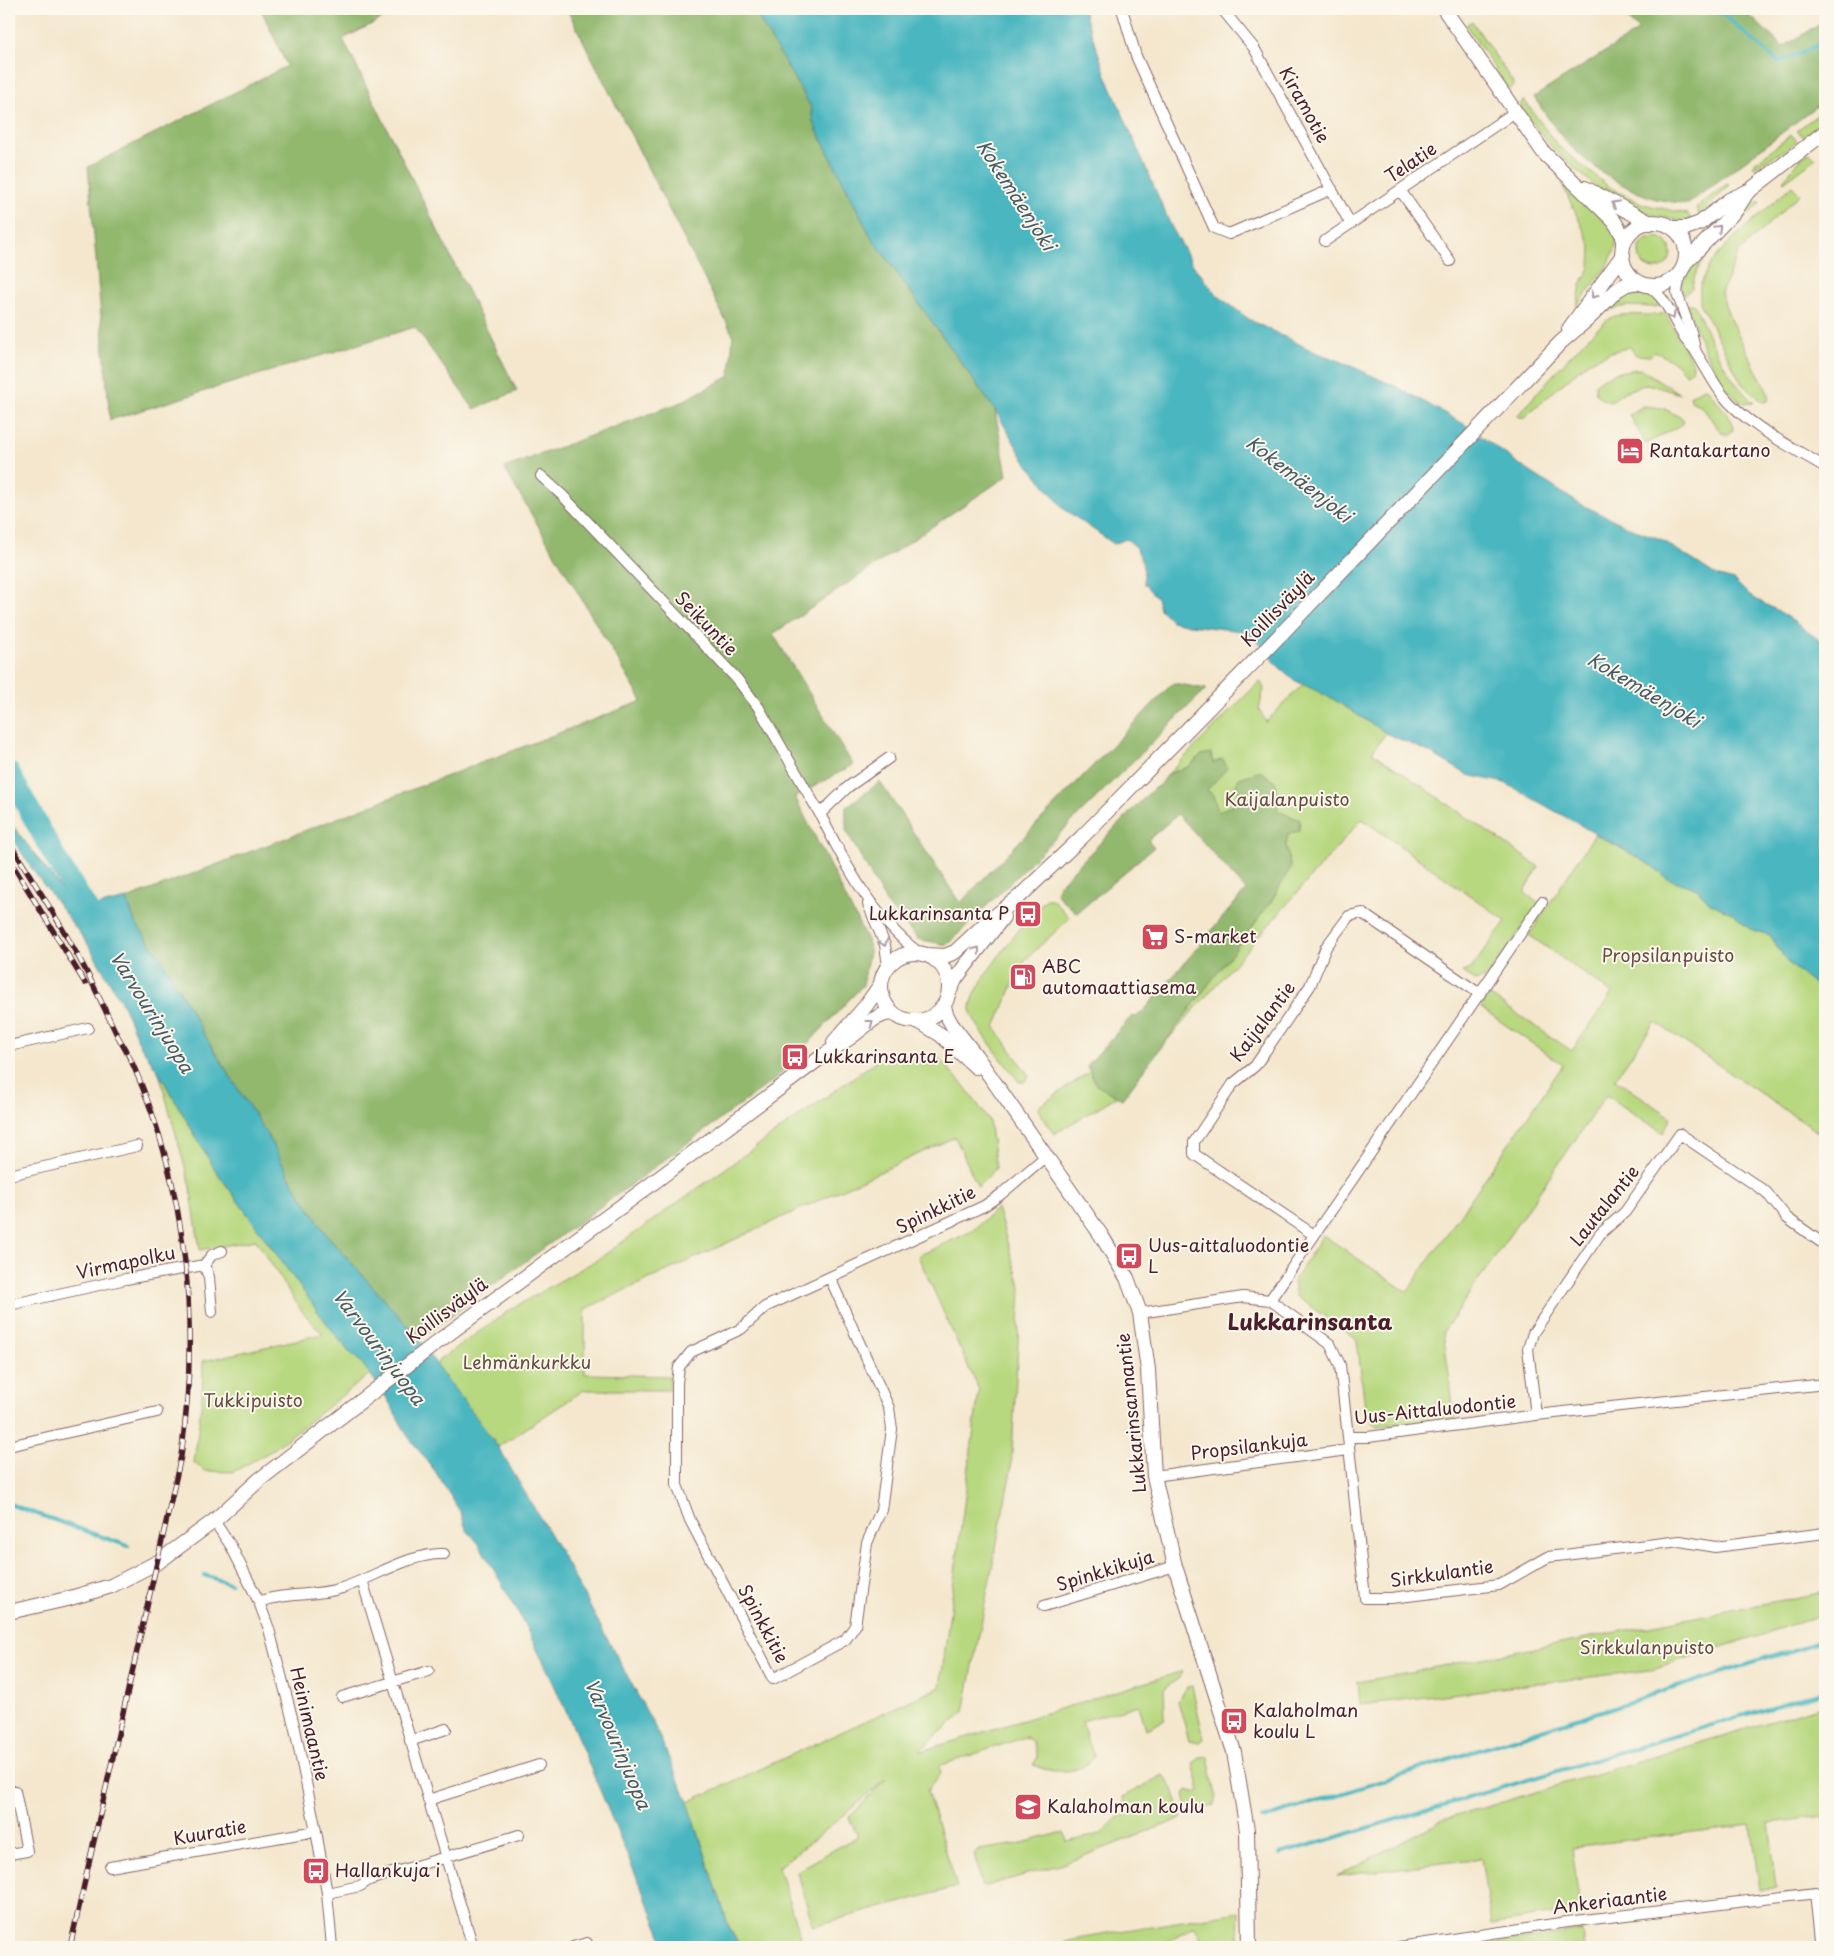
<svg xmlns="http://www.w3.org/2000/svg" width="1834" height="1956" font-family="'Playpen Sans',sans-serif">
<rect width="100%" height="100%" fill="#fbf7ec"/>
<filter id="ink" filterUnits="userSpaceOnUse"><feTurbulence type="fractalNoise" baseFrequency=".02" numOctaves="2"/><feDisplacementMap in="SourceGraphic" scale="10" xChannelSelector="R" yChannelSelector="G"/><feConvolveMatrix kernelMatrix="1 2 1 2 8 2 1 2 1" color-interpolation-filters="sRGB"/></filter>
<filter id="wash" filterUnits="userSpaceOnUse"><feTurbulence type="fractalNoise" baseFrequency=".0096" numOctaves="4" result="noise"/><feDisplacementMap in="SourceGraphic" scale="20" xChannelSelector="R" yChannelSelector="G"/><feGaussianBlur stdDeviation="1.12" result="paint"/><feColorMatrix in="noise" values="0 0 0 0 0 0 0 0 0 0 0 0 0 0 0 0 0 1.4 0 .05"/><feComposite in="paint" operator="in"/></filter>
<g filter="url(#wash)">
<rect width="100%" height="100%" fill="#f4e7ce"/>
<path fill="#b8d87f" stroke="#817c55" d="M 1472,21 L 1514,84 L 1514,86 L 1509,90 L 1466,25 Z
M 1524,100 L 1558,146 L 1609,187 L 1643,204 L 1688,214 L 1692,220 L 1678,221 L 1639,210 L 1597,188 L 1553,149 L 1521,108 L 1521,103 Z
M 1825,109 L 1825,119 L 1803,136 L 1796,131 Z
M 1791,135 L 1797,140 L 1787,149 L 1754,167 L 1753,164 Z
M 1809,153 L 1816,158 L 1784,182 L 1783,181 L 1800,159 Z
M 1728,183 L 1730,185 L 1700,215 L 1698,214 L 1696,208 Z
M 1562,184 L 1610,222 C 1614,229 1618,237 1616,245 C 1613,262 1588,291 1577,306 L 1581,284 L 1590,268 L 1591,246 Z
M 1792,186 L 1800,194 L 1739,252 L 1721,293 L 1730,319 L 1769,395 L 1768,401 L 1763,402 L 1742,384 L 1700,303 L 1700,286 L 1709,266 L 1727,244 Z
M 1759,201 L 1760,203 L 1721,241 L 1715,236 L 1732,219 Z
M1639 253a16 16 0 1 1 32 0a16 16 0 1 1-32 0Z
M 1711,242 L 1711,250 C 1701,262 1694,273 1692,288 L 1683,296 L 1681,285 L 1695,259 Z
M 1636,288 C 1648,291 1654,295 1661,305 L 1655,307 L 1626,306 L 1601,312 L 1623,292 Z
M 1687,304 L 1693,304 L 1695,306 C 1712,343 1724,375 1754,403 C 1750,403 1746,404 1742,402 C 1716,387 1696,331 1687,304 Z
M 1665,313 L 1693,364 L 1692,371 L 1686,374 L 1674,362 L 1655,351 L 1650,356 L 1636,355 L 1630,347 L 1611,352 L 1588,362 L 1523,418 L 1517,416 C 1533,398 1598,321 1615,316 C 1632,312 1649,318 1665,313 Z
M 1641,369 L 1680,394 L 1647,384 L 1624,392 L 1610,402 L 1602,399 L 1596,394 L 1595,385 C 1607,373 1625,370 1641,369 Z
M 1703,388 L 1708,389 L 1732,421 L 1733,430 L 1726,435 L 1720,431 L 1702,407 L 1691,401 L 1690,396 Z
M 1643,406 L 1663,408 L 1683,419 L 1684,423 L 1646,444 L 1629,415 Z
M 1260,681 L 1264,689 L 1259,709 L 1266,722 L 1303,684 L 1333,699 L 1386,733 L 1372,752 L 1539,867 L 1524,892 L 1539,904 L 1487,978 L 1474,981 L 1462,972 L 1471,969 L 1506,921 L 1362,819 L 1119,1095 L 1054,1134 L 1037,1108 L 1092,1070 L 1249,892 L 1178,812 L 1222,759 L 1213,763 L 1202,755 L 1188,767 L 1168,774 Z
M 1595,834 L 1651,865 L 1667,878 L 1697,889 L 1710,903 L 1732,913 L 1750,929 L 1770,935 L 1787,962 L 1825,993 L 1825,1137 L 1655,1022 L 1615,1079 L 1671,1117 L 1663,1133 L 1606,1095 L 1443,1332 L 1455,1419 L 1377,1426 L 1366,1416 L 1357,1340 L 1296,1296 L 1293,1282 L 1323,1235 L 1407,1292 L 1563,1065 L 1481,1008 L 1489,995 L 1572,1051 L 1612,993 L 1529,935 Z
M 1046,899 L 1052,899 L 1070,918 L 1027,958 L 1016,977 L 995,1027 L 1029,1076 L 1024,1082 L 1019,1082 C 1009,1068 974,1025 971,1012 C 967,988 1029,918 1046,899 Z
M 935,1054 L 965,1087 L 989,1120 L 996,1168 L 978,1187 L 955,1137 L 585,1309 L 585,1374 L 669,1376 L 669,1390 L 584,1390 L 498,1447 L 436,1366 L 439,1360 L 513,1308 L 600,1258 L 882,1057 Z
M 159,1073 L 214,1168 L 319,1313 L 349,1352 L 361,1362 L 370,1374 L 271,1451 L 233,1472 L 205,1471 L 194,1463 L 202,1399 L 203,1361 L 323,1334 L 301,1310 L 256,1240 L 200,1250 L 190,1185 Z
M 997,1208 L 1021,1288 L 1011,1470 L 964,1712 L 920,1750 L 922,1751 L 1183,1671 L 1179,1678 L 1164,1689 L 1165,1720 L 1146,1729 L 1139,1705 L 1082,1721 L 1087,1740 L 1095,1756 C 1082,1775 1052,1774 1033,1765 L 1038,1757 L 1032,1741 L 1025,1737 L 939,1766 L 941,1773 L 927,1791 L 957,1887 L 813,1926 L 797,1871 L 858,1836 L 849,1818 L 886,1779 L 836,1822 L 778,1867 L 802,1943 L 785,1947 L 741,1947 L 730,1930 L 688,1802 L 940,1687 L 979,1390 L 918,1256 L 972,1231 Z
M 1825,1592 L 1825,1614 L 1649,1670 L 1360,1705 L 1358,1682 Z
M 1192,1686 L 1204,1739 L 1200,1742 L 1189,1740 L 1178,1701 L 1187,1687 Z
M 1825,1705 L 1825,1816 L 1769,1823 L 1777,1888 L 1760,1889 L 1750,1825 L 1572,1847 L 1580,1910 L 1491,1924 L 1481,1858 L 1337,1876 L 1443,1820 Z
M 1208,1757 L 1216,1795 L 1214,1805 L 1194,1812 L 1186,1804 L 1184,1794 L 1187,1790 L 1194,1792 L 1200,1791 L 1193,1763 L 1200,1758 Z
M 1163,1775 L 1173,1789 L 1182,1818 L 1063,1864 L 982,1887 L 974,1854 L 979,1850 L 1018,1844 L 1064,1832 L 1067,1842 L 1101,1834 L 1117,1818 L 1125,1815 L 1123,1797 Z
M 1239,1912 L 1238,1947 L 1206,1947 L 1195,1927 L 1157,1947 L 1051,1947 L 1083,1937 Z
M 1582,1930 L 1584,1947 L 1494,1947 L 1493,1944 Z"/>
<path fill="#92b86e" stroke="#6e6c4c" d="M 261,9 L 401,9 L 343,39 L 517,391 L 474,409 L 415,327 L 110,420 L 88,167 L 287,66 Z
M 567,9 L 754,9 L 811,107 L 813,122 L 870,235 L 995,410 L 1007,476 L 773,634 L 853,765 L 795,797 L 870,946 L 863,985 L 774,1080 L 419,1339 L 326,1234 L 290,1178 L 271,1141 L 208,1041 L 161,958 L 135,922 L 127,899 L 642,701 L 504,468 L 679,403 L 730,376 L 733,335 Z
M 1616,9 L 1743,9 L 1783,47 L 1825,21 L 1825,100 L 1688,204 C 1674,202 1660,201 1647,196 C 1620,187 1580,159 1563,138 C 1552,125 1543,110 1534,97 L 1639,30 Z
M 1173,683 L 1206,689 L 947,945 L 918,939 L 887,904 L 846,830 L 846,807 L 880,782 L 960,903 Z
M 1211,753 L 1213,763 L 1223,759 L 1227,768 L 1207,790 L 1213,795 L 1218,812 L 1243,800 L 1235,787 L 1239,778 L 1261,771 L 1276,783 L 1278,811 L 1300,820 L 1299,831 L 1288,834 L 1286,846 L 1291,867 L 1271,902 L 1122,1099 L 1096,1085 L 1087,1066 L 1132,1016 L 1136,1017 L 1143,1012 L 1246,890 L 1178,814 L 1148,840 L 1154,847 L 1077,913 L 1059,897 L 1056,892 L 1059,885 L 1153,789 L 1161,784 L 1168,774 L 1188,767 L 1202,755 Z"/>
<path fill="#48b6c0" stroke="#496a76" d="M 753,9 L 1083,9 L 1107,78 L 1171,226 L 1193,265 L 1217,295 L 1250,320 L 1317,353 L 1340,361 L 1399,388 L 1464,424 L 1523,467 L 1578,503 L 1635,530 L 1660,539 L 1716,575 L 1734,580 L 1750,596 L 1780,612 L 1825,644 L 1825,993 L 1787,962 L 1770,935 L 1750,929 L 1732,913 L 1710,903 L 1697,889 L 1667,878 L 1651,865 L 1505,783 L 1468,775 L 1429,752 L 1386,733 L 1333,699 L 1294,680 L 1277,665 L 1256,639 L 1242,631 L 1189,625 L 1172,621 L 1160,609 L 1157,598 L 1144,584 C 1145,569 1141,547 1126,539 L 1114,544 L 1064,509 L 1025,461 L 995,410 L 870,235 L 813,122 L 811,107 Z
M 9,821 L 78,910 L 127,899 L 135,922 L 161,958 L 208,1041 L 271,1141 L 290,1178 L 326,1234 L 419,1339 L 447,1380 L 466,1403 L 498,1447 L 562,1555 L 656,1729 L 688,1802 L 730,1930 L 741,1947 L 668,1947 L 662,1937 L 577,1736 L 547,1669 L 519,1614 L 479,1544 L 466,1529 L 461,1513 L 435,1471 L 407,1435 L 388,1400 L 370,1374 L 361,1362 L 349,1352 L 319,1313 L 214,1168 L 159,1073 L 140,1045 L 124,1007 L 89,946 L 35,873 L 9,833 Z"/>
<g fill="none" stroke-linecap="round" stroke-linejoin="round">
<path stroke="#48b6c0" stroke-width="4" d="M 1717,9 L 1778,62 L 1802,53 L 1825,41
M 9,1504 L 128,1546
M 204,1575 L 231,1584
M 1262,1819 L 1825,1640
M 1280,1854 L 1825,1691"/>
<path stroke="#48b6c0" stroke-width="22" d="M 9,773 L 59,864 L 103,934"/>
</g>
</g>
<g filter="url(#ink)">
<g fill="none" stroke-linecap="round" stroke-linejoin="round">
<g stroke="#866564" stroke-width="12">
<path id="street" d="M 1122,9 L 1136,56 L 1214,228 L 1229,234 L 1332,189
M 1222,9 L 1254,48 L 1350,223
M 1400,190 L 1450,261
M 1325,241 L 1515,112
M 1680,273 L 1677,293 L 1692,335 L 1695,349
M 1647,285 C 1667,298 1672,318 1684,337 C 1687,343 1693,346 1696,352 C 1705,366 1712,381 1722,394 C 1746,425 1792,447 1825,467
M 541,476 L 562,495 L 737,679 L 759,708 L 820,814
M 889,758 L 848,787 L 820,814 C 845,864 873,918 918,952
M 868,904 L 885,945 L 888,966
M 9,1046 L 88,1028
M 9,1175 L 137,1146
M 1314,1235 L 1194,1154 L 1194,1142 L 1233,1084 L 1255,1066 L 1310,986 L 1326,947 L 1349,916 L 1362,913 L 1480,994
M 204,1265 L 212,1255 L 222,1251
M 830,1278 L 889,1408 L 892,1429 L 881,1510 L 867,1543 L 855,1626 L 845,1640 L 773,1679 L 690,1520 L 677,1485 L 677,1383 L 679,1367 L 691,1352 L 741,1329 L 765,1307 L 984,1206 L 1000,1195 L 1046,1156
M 1270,1300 L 1542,902
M 9,1305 L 126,1279 L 204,1265 L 209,1277 L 212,1312
M 1140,1313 L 1243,1297 L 1270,1300 L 1330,1344 L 1340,1365 L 1348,1437 L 1368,1437 L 1536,1415 L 1825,1384
M 1536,1415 L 1528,1349 L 1533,1333 L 1600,1234 L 1625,1212 L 1680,1134 L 1766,1192 L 1787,1218 L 1825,1245
M 1348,1437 L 1365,1598 L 1391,1598 L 1499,1585 L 1548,1557 L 1680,1541 L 1715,1547 L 1825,1533
M 9,1446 L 157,1412
M 1154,1476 L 1348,1450
M 214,1521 L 231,1546 L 259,1602 L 269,1629 L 295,1729 L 316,1831 L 327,1893 L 332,1947
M 362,1580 L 473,1947
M 259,1602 C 285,1592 315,1597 342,1588 C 373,1578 412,1552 444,1554
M 1044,1606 L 1175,1566
M 342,1697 L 429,1671
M 410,1741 L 446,1729
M 428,1800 L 539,1765
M 9,1854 L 27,1851 L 15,1791
M 110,1867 L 316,1831
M 327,1893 L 360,1886 L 369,1880 L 519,1835
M 1815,1893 L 1821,1947
M 573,1947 L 587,1943
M 1399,1947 L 1567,1922 L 1825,1892"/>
</g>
<g stroke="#866564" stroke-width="16">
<path id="secondary" d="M 1444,9 L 1544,153 L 1614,221 L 1623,236 L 1623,248
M 1585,188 L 1650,223
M1622 254a32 32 0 1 1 64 0a32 32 0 1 1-64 0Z
M 1673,228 L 1686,228 L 1700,223 L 1729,200 L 1749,191 L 1825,132
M 1685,263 L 1736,210 L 1748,191
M 1569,329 L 1623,255
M881 987a34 34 0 1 1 68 0a34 34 0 1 1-68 0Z
M 927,955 L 945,956 L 955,952 L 984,925 L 1019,897 L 1082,837 L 1285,630 L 1561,342 L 1588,319 L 1617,290 L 1627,284 L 1639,282
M 950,990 L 956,978 L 1003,917
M 944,1006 L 946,1014 L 952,1025 L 976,1056 L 1101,1235 L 1127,1278 L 1140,1313 L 1148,1370 L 1154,1476 L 1175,1566 L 1234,1752 L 1247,1830 L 1249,1947
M 918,1021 L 941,1035 L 976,1067
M 834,1042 L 865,1007 L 881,984
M 9,1612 L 67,1599 L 111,1586 L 158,1562 L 214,1521 L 259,1480 L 440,1340 L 642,1191 L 820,1058 L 851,1037 L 874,1019 L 885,1014 L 893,1013"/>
</g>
<use href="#street" stroke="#fff" stroke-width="10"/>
<use href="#secondary" stroke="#fff" stroke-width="14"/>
<g stroke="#4a1f2b" stroke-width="5.5">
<path id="rail" d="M 9,842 C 35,884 62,925 85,969 C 96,990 106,1012 116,1033 C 122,1044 129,1055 134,1067 C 187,1188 200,1325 181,1456 L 70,1947
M 9,859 L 85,983"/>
</g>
<use href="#rail" stroke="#fbf7ec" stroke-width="4" stroke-dasharray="11" stroke-linecap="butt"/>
</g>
<defs><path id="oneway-chevron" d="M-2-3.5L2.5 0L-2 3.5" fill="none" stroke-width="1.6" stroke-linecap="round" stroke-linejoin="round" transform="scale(1.25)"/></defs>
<g stroke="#ae9aa0">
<use href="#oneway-chevron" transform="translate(1615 204) rotate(-150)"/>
<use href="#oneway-chevron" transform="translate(1718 228) rotate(-45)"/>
<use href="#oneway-chevron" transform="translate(1594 295) rotate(128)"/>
<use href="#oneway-chevron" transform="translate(1672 316) rotate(62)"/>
<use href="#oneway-chevron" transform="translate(884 943) rotate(71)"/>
<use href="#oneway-chevron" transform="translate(977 950) rotate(-52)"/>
<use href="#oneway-chevron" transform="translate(870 1023) rotate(-37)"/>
</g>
</g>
<defs>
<g id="hotel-square" transform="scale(1.4375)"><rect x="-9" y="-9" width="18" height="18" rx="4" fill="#d1495b" stroke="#fbf7ec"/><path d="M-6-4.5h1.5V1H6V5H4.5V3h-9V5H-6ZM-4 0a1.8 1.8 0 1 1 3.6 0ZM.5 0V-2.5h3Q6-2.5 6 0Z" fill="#fff"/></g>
<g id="bus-square" transform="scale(1.4375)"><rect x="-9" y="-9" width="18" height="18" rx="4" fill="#d1495b" stroke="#fbf7ec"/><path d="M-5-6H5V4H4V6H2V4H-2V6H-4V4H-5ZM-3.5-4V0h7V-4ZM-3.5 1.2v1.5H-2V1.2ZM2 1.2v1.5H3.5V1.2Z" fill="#fff"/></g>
<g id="supermarket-square" transform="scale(1.4375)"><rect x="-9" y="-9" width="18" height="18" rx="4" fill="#d1495b" stroke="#fbf7ec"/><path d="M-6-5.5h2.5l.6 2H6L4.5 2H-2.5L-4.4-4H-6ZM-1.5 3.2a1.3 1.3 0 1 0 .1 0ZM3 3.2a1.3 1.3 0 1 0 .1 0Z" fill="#fff"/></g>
<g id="fuel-square" transform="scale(1.4375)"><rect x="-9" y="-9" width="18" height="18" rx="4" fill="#d1495b" stroke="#fbf7ec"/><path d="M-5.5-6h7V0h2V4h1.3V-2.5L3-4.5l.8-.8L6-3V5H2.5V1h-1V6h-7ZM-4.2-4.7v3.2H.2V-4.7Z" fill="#fff"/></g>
<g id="school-square" transform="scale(1.4375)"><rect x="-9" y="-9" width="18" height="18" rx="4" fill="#d1495b" stroke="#fbf7ec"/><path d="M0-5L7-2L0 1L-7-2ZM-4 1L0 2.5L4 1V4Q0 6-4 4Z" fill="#fff"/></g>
</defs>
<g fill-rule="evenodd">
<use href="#hotel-square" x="1630" y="451"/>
<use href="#bus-square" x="1028" y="914"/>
<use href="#supermarket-square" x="1155" y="937"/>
<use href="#fuel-square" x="1023" y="977"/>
<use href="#bus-square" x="795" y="1057"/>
<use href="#bus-square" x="1129" y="1256"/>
<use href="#bus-square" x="1234" y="1721"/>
<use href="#school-square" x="1028" y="1807"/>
<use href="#bus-square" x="316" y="1871"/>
</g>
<g text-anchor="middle" stroke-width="4" stroke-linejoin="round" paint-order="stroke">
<g font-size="18" fill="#4a1f2b" stroke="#fbf7ec">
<text transform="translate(1304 105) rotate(61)" y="6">Kiramotie</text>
<text transform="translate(1411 163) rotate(-34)" y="6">Telatie</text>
<text transform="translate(1278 609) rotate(-46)" y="6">Koillisväylä</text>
<text transform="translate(706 624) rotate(46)" y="6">Seikuntie</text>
<text transform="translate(1263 1022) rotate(-53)" y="6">Kaijalantie</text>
<text transform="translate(1605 1206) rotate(-51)" y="6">Lautalantie</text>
<text transform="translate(936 1210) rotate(-26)" y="6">Spinkkitie</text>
<text transform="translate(126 1263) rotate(-12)" y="6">Virmapolku</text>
<text transform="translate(447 1311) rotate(-37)" y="6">Koillisväylä</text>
<text transform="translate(1435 1410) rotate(-6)" y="6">Uus-Aittaluodontie</text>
<text transform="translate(1132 1413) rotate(-96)" y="6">Lukkarinsannantie</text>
<text transform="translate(1249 1447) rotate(-7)" y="6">Propsilankuja</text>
<text transform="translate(1105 1571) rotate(-17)" y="6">Spinkkikuja</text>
<text transform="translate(1442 1574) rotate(-8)" y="6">Sirkkulantie</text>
<text transform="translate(763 1624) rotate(62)" y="6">Spinkkitie</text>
<text transform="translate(309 1724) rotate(77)" y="6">Heinimaantie</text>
<text transform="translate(210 1833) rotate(-10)" y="6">Kuuratie</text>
<text transform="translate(1610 1901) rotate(-7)" y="6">Ankeriaantie</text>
</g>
<g font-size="18" fill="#4a1f2b" stroke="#fbf7ec" text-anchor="start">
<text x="1649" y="457">Rantakartano</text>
<text x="1009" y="920" text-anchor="end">Lukkarinsanta P</text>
<text x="1174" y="943">S-market</text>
<text x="1042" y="973">ABC<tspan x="1042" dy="21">automaattiasema</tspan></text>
<text x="814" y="1063">Lukkarinsanta E</text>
<text x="1148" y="1252">Uus-aittaluodontie<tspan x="1148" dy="21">L</tspan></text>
<text x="1253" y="1717">Kalaholman<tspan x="1253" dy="21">koulu L</tspan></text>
<text x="1047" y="1813">Kalaholman koulu</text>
<text x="335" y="1877">Hallankuja i</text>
</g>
<g font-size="18" fill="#664d40" stroke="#fbf7ec">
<text x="1287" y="806">Kaijalanpuisto</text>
<text x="1668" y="962">Propsilanpuisto</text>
<text x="527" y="1369">Lehmänkurkku</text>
<text x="253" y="1407">Tukkipuisto</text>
<text x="1647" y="1654">Sirkkulanpuisto</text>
</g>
<g font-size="19" font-style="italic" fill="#495b67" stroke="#fbf7ec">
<text transform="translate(1016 195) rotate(57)" y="7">Kokemäenjoki</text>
<text transform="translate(1299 479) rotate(38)" y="7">Kokemäenjoki</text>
<text transform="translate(1644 690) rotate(31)" y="7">Kokemäenjoki</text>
<text transform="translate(152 1012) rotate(58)" y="7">Varvourinjuopa</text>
<text transform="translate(379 1347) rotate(53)" y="7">Varvourinjuopa</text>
<text transform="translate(618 1744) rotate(67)" y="7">Varvourinjuopa</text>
</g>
<g font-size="22" font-weight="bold" fill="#4a1f2b" stroke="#fbf7ec">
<text x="1310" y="1330">Lukkarinsanta</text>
</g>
</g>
<rect width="1834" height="1956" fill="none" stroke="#fbf7ec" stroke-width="30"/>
</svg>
